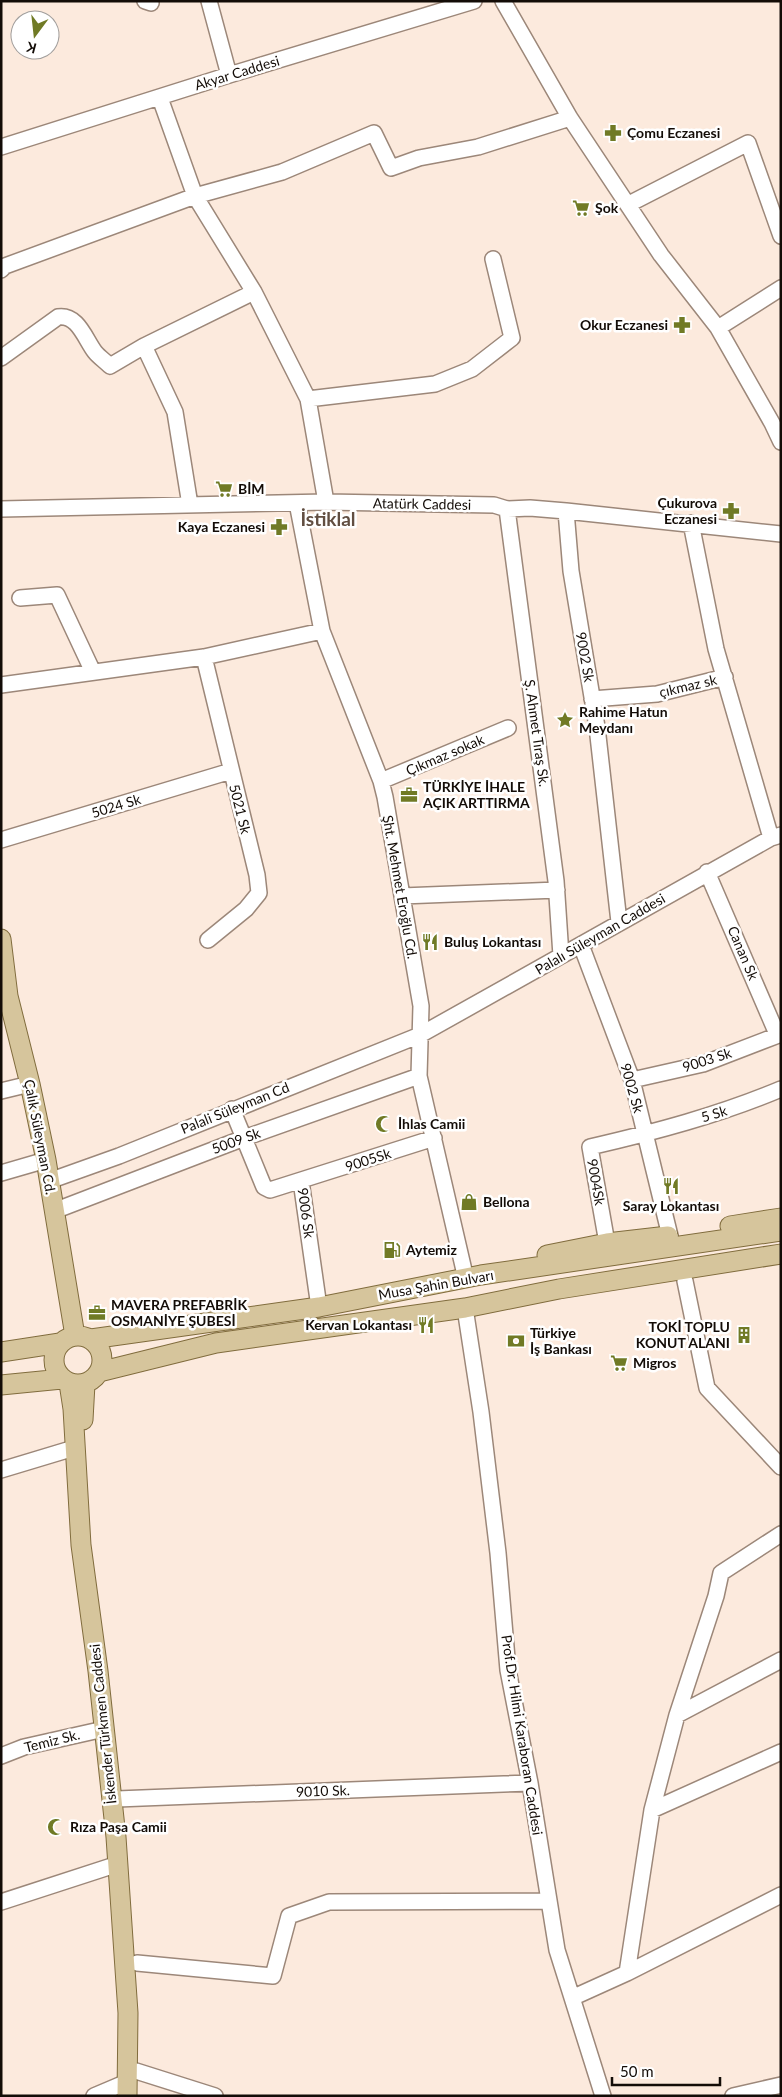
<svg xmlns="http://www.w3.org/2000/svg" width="782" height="2097" font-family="Lato,sans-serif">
<rect width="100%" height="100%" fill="#fceadd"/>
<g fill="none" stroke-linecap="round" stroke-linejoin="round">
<g stroke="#9c8779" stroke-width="18">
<path id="minor" d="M 145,1 L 151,3
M 209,1 L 229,75
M 503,1 L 570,118 L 661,255 L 718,328 L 772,423 L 781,442
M 160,98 L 195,196 L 254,292 L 308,399 L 326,502
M 1,147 L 229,75 L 474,1
M 629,204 L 748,143 L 781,236
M 1,270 L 5,266 L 195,196 L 282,172 L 374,133 L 391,168 L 419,158 L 478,147 L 570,118
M 718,328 L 781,288
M 144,346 L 175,412 L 190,505
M 1,358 L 58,317 C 78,314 85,339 95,352 C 99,357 105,361 110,366 L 144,346 L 254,292
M 308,399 L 435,384 L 472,369 L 512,338 L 493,259
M 297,503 L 322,631 L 381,781 L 385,797 L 421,1006 L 419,1076 L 466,1279
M 1,509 L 326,502 L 494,505 L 507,509 L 530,508 L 566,511 L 781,534
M 507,509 L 556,881 L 561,956
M 566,511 L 571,571 L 597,727 L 619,922
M 691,523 L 716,649 L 771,838
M 20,598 L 57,595 L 93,672
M 204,657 L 257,875 L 259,893 L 246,909 L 208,940
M 1,685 L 204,657 L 322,631
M 592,699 L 657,694 L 725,677
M 381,781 L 508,728
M 1,840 L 231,771
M 707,872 L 777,1034
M 402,896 L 557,890
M 581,945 L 632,1080 L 670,1236
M 632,1080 L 703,1064 L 781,1034
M 1,1091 L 30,1084
M 232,1109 L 264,1187 L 270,1190 L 434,1138
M 1,1173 L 46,1160
M 49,1181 L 119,1156 L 420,1035 L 771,838 L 781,835
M 301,1181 L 319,1307
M 54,1211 L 244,1138 L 419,1076
M 607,1243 L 590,1147 C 655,1132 719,1115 781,1089
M 685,1281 L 707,1388 L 781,1467
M 465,1308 L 481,1412 L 498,1553 L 508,1670 L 530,1783 L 557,1950 L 603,2096
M 1,1470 L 74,1448
M 677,1715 L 781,1660
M 1,1756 L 24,1747 L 104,1729
M 117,1799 L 530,1783
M 652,1810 L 781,1752
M 1,1902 L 118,1864
M 137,1963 L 273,1976 L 289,1916 L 329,1902 L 549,1901
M 627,1973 L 652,1810 L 677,1715 L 716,1596 L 721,1573 L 781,1534
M 574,1997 L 627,1973 L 781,1895
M 136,2071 L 215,2096
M 94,2096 L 127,2082
M 733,2096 L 781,2085"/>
</g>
<g stroke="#806c3d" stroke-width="21">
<path id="major" d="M 1,939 L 8,996 L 30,1084 L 46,1160 L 75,1336
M 730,1226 L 781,1218
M 547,1255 L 607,1243 L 668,1236
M54 1360a24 24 0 1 1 48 0a24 24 0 1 1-48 0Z
M 91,1339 L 319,1307 L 481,1275 L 781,1231
M 1,1352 L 60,1343
M 99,1372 L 216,1343 L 465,1308 L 559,1289 L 781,1254
M 69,1383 L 73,1409 L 81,1545 L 98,1671 L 116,1837 L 128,2013 L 127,2096
M 1,1385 L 62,1379
M 83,1420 L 85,1384"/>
</g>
<use href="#minor" stroke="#fff" stroke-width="15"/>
<use href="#major" stroke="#d6c59c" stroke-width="19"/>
</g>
<defs>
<g id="pharmacy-bare" transform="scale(1.35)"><path d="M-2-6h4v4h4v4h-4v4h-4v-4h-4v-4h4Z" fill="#707a25" stroke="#fff" stroke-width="2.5" paint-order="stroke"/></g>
<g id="supermarket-bare" transform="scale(1.35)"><path d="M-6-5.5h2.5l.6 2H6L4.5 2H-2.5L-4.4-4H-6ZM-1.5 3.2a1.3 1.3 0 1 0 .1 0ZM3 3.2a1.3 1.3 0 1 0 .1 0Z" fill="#707a25" stroke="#fff" stroke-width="2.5" paint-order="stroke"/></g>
<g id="sight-bare" transform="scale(1.35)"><path d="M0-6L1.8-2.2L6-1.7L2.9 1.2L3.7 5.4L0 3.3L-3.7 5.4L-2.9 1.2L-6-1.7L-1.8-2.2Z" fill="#707a25" stroke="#fff" stroke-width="2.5" paint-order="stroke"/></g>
<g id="office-bare" transform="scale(1.35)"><path d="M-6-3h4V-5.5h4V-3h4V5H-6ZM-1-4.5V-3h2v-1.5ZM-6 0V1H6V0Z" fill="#707a25" stroke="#fff" stroke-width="2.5" paint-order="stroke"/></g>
<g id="restaurant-bare" transform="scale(1.35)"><path d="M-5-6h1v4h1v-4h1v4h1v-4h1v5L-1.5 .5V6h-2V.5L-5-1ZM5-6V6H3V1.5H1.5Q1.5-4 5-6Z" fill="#707a25" stroke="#fff" stroke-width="2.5" paint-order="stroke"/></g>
<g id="mosque-bare" transform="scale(1.35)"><path d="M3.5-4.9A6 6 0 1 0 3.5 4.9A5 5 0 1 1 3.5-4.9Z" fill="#707a25" stroke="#fff" stroke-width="2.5" paint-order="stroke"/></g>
<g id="shop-bare" transform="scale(1.35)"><path d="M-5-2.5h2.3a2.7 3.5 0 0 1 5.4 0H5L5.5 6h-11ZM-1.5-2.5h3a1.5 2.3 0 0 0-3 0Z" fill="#707a25" stroke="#fff" stroke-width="2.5" paint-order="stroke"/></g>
<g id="fuel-bare" transform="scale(1.35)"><path d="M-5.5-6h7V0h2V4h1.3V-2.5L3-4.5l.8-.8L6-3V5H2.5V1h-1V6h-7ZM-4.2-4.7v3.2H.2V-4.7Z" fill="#707a25" stroke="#fff" stroke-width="2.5" paint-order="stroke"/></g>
<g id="building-bare" transform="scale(1.35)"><path d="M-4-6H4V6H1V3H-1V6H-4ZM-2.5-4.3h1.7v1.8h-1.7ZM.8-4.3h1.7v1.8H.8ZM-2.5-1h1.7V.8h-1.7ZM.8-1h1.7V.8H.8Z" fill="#707a25" stroke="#fff" stroke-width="2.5" paint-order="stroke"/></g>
<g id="bank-bare" transform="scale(1.35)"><path d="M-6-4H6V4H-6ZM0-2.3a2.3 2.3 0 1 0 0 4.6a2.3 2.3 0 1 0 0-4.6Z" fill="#707a25" stroke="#fff" stroke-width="2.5" paint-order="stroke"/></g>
</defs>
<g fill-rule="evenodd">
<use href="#pharmacy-bare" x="613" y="133"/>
<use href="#supermarket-bare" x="581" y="208"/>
<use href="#pharmacy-bare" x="682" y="325"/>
<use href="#supermarket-bare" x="224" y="489"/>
<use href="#pharmacy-bare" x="731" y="511"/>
<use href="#pharmacy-bare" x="279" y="527"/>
<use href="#sight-bare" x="565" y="720"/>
<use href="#office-bare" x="409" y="795"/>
<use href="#restaurant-bare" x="430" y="942"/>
<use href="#mosque-bare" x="384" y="1124"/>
<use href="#restaurant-bare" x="671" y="1186"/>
<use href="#shop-bare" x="469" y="1202"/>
<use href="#fuel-bare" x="392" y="1250"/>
<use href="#office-bare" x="97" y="1313"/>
<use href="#restaurant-bare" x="426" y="1325"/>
<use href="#building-bare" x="744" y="1335"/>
<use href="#bank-bare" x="516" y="1341"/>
<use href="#supermarket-bare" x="619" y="1363"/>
<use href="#mosque-bare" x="56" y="1827"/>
</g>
<g text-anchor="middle" stroke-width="5" stroke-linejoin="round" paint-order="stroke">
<g font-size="14" fill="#130c07" stroke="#fff">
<text transform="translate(237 73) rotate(-17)" y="5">Akyar Caddesi</text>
<text transform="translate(422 504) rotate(1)" y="5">Atatürk Caddesi</text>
<text transform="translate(585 657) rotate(80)" y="5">9002 Sk</text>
<text transform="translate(688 686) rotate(-13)" y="5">çıkmaz sk</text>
<text transform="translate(537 733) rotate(82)" y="5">Ş. Ahmet Tıraş Sk.</text>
<text transform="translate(445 755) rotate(-23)" y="5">Çıkmaz sokak</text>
<text transform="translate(116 806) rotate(-17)" y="5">5024 Sk</text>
<text transform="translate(240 809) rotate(76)" y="5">5021 Sk</text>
<text transform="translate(400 887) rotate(80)" y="5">Şht. Mehmet Eroğlu Cd.</text>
<text transform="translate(600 934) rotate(-30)" y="5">Palalı Süleyman Caddesi</text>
<text transform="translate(743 953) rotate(67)" y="5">Canan Sk</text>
<text transform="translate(707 1060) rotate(-18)" y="5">9003 Sk</text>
<text transform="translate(632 1088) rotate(74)" y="5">9002 Sk</text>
<text transform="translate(235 1108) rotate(-22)" y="5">Palali Süleyman Cd</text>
<text transform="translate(714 1114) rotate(-17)" y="5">5 Sk</text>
<text transform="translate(40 1137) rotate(79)" y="5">Çalık Süleyman Cd.</text>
<text transform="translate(236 1141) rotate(-20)" y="5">5009 Sk</text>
<text transform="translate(368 1160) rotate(-18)" y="5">9005Sk</text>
<text transform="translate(596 1182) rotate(80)" y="5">9004Sk</text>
<text transform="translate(306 1213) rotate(82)" y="5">9006 Sk</text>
<text transform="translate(436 1285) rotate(-10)" y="5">Musa Şahin Bulvarı</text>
<text transform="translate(103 1724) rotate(-96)" y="5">İskender Türkmen Caddesi</text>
<text transform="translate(522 1735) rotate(81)" y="5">Prof.Dr. Hilmi Karaboran Caddesi</text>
<text transform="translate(52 1741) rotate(-14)" y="5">Temiz Sk.</text>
<text transform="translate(323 1791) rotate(-2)" y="5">9010 Sk.</text>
</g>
<g font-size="14" font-weight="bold" fill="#130c07" stroke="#fff" text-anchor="start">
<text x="627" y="138">Çomu Eczanesi</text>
<text x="595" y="213">Şok</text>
<text x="668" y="330" text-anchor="end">Okur Eczanesi</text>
<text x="238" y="494">BİM</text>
<text x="717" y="508" text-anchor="end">Çukurova<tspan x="717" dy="16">Eczanesi</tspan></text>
<text x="265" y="532" text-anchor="end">Kaya Eczanesi</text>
<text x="579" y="717">Rahime Hatun<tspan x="579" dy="16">Meydanı</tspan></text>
<text x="423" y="792">TÜRKİYE İHALE<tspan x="423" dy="16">AÇIK ARTTIRMA</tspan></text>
<text x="444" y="947">Buluş Lokantası</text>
<text x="398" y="1129">İhlas Camii</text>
<text x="483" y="1207">Bellona</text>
<text x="671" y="1211" text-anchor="middle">Saray Lokantası</text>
<text x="406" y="1255">Aytemiz</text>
<text x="111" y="1310">MAVERA PREFABRİK<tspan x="111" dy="16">OSMANİYE ŞUBESİ</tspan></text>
<text x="412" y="1330" text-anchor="end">Kervan Lokantası</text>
<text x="730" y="1332" text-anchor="end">TOKİ TOPLU<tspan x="730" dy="16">KONUT ALANI</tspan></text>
<text x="530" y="1338">Türkiye<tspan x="530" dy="16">İş Bankası</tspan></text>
<text x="633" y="1368">Migros</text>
<text x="70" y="1832">Rıza Paşa Camii</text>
</g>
<g font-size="19" font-weight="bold" fill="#614e41" stroke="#fff">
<text x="328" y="526">İstiklal</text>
</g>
</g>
<rect width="782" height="2097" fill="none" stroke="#130c07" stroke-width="5"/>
<g transform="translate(35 35) rotate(195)"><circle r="24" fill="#ffffff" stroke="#a19e9c"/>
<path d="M0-4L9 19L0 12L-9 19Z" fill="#707a25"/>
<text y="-8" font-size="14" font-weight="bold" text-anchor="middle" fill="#130c07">K</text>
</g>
<path d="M612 2077v8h108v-8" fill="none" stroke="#130c07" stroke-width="2.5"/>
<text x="620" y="2077" font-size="15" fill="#130c07" stroke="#ffffff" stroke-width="4" paint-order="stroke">50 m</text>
</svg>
